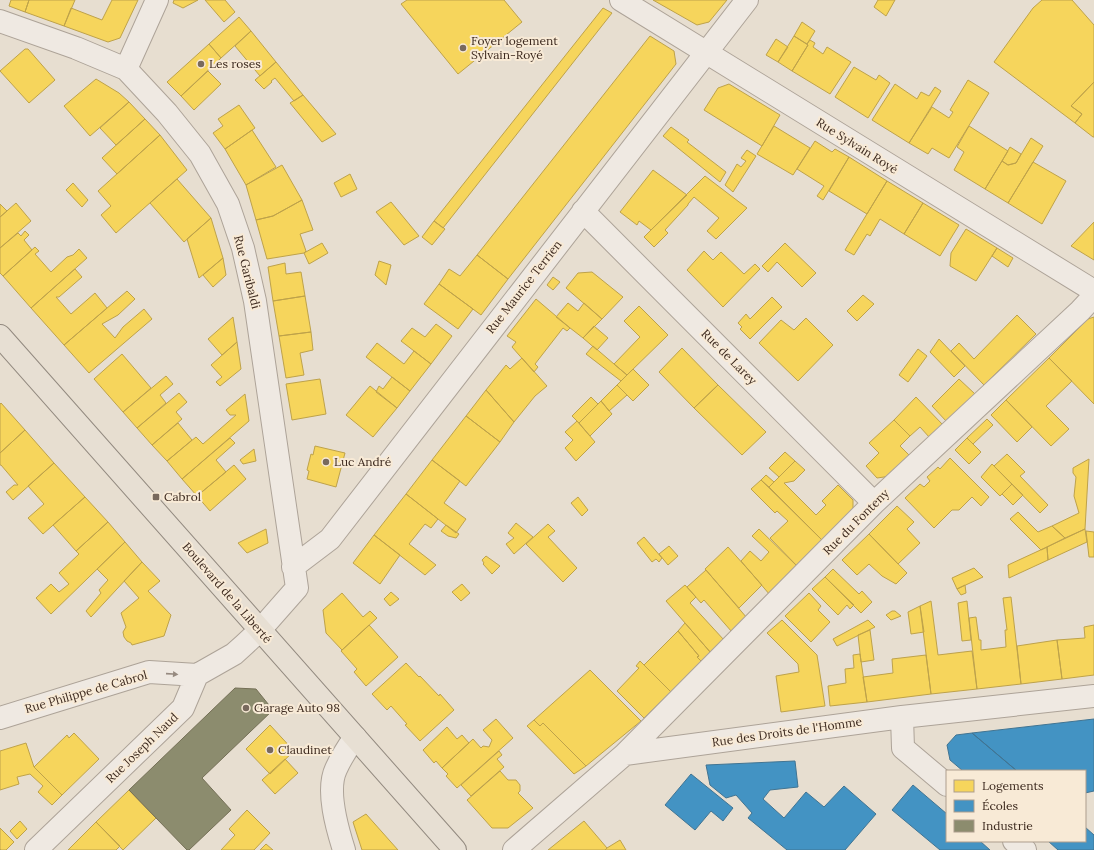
<svg xmlns="http://www.w3.org/2000/svg" width="1094" height="850" font-family="Lora,serif">
<rect width="100%" height="100%" fill="#e7ded0"/>
<path fill="#f6d55c" stroke="#bea24a" d="M 11,0 L 29,0 L 25,12 L 9,6 Z
M 29,0 L 75,0 L 64,26 L 25,12 Z
M 112,0 L 138,0 L 120,38 L 108,42 L 64,26 L 71,8 L 102,20 Z
M 174,0 L 198,0 L 183,8 L 173,3 Z
M 205,0 L 225,0 L 235,12 L 224,22 Z
M 407,0 L 504,0 L 522,22 L 458,74 L 401,4 Z
M 653,0 L 727,0 L 709,22 L 697,25 Z
M 878,0 L 895,0 L 886,16 L 874,7 Z
M 1042,0 L 1072,0 L 1094,25 L 1094,82 L 1071,106 L 1082,114 L 1075,123 L 994,62 L 1033,8 Z
M 603,8 L 612,13 L 443,228 L 434,221 Z
M 239,17 L 251,31 L 221,58 L 209,44 Z
M 802,22 L 815,31 L 807,44 L 794,36 Z
M 251,31 L 276,62 L 260,76 L 235,46 Z
M 650,36 L 674,51 L 676,64 L 508,279 L 477,255 Z
M 794,36 L 808,45 L 792,71 L 778,62 Z
M 776,39 L 788,47 L 778,62 L 766,55 Z
M 810,40 L 815,43 L 813,47 L 823,54 L 827,47 L 851,62 L 830,94 L 792,71 L 808,45 L 807,44 Z
M 209,44 L 221,58 L 181,96 L 167,82 Z
M 25,49 L 28,49 L 55,80 L 29,103 L 0,71 Z
M 276,62 L 303,95 L 294,101 L 275,78 L 271,81 L 272,82 L 264,89 L 255,80 Z
M 854,67 L 876,80 L 879,75 L 890,83 L 868,118 L 835,97 Z
M 208,71 L 221,84 L 194,110 L 181,96 Z
M 96,79 L 119,93 L 129,102 L 90,136 L 64,106 Z
M 968,80 L 989,93 L 949,158 L 932,148 L 928,154 L 909,143 L 932,107 L 949,118 L 953,112 L 950,110 Z
M 1094,82 L 1094,137 L 1093,137 L 1075,123 L 1082,114 L 1071,106 Z
M 729,84 L 780,115 L 762,146 L 704,110 L 718,88 Z
M 895,84 L 917,99 L 921,92 L 929,96 L 935,87 L 941,91 L 909,143 L 872,120 Z
M 303,95 L 336,134 L 322,142 L 290,103 Z
M 129,102 L 145,119 L 116,145 L 100,128 Z
M 239,105 L 255,128 L 225,149 L 213,133 L 223,126 L 218,119 Z
M 145,119 L 160,135 L 117,174 L 102,158 Z
M 774,126 L 810,148 L 793,175 L 757,154 Z
M 969,126 L 1008,151 L 985,189 L 954,170 L 964,152 L 957,147 Z
M 671,127 L 689,140 L 687,142 L 726,172 L 720,182 L 663,136 Z
M 252,130 L 276,167 L 246,185 L 225,149 Z
M 160,135 L 187,170 L 116,233 L 101,215 L 111,206 L 98,191 Z
M 1031,138 L 1043,146 L 1008,203 L 985,189 L 1002,161 L 1008,165 L 1016,163 Z
M 815,141 L 832,152 L 835,149 L 849,157 L 823,200 L 817,196 L 824,186 L 797,169 Z
M 1010,147 L 1021,154 L 1016,163 L 1008,165 L 1002,161 Z
M 747,150 L 756,156 L 733,192 L 725,185 L 737,164 L 741,167 L 746,161 L 741,158 Z
M 849,157 L 887,181 L 867,214 L 829,191 Z
M 1033,162 L 1066,181 L 1042,224 L 1008,203 Z
M 282,165 L 302,200 L 273,216 L 256,220 L 246,185 Z
M 653,170 L 687,195 L 651,230 L 639,221 L 637,225 L 620,212 Z
M 350,174 L 357,189 L 341,197 L 334,183 Z
M 705,176 L 747,208 L 716,239 L 707,231 L 719,218 L 694,197 L 688,204 L 688,205 L 665,230 L 668,233 L 654,247 L 644,237 Z
M 177,179 L 211,218 L 184,242 L 150,203 Z
M 887,181 L 923,203 L 904,234 L 880,219 L 870,236 L 867,234 L 854,255 L 845,250 Z
M 73,183 L 88,200 L 82,207 L 66,190 Z
M 302,200 L 313,230 L 300,234 L 306,251 L 304,253 L 267,259 L 256,220 L 273,216 Z
M 391,202 L 419,236 L 404,245 L 376,212 Z
M 16,203 L 31,221 L 0,248 L 0,217 Z
M 923,203 L 959,225 L 940,256 L 904,234 Z
M 0,204 L 7,211 L 0,217 Z
M 211,218 L 223,258 L 199,278 L 187,239 Z
M 434,221 L 445,229 L 432,245 L 422,237 Z
M 1094,222 L 1094,260 L 1071,246 Z
M 966,229 L 997,248 L 976,281 L 950,266 L 951,253 Z
M 25,231 L 29,235 L 24,240 L 32,250 L 3,276 L 0,273 L 0,248 L 18,233 L 21,236 Z
M 322,243 L 328,253 L 309,264 L 304,253 Z
M 785,243 L 816,273 L 802,287 L 777,262 L 768,272 L 762,266 Z
M 35,247 L 39,251 L 35,254 L 51,272 L 67,257 L 73,255 L 79,249 L 87,258 L 31,308 L 3,276 Z
M 997,248 L 1013,258 L 1008,267 L 992,256 Z
M 704,251 L 713,260 L 721,252 L 744,274 L 755,264 L 760,269 L 723,307 L 687,270 Z
M 477,255 L 508,279 L 481,315 L 439,284 L 449,269 L 460,276 Z
M 223,258 L 226,275 L 213,287 L 203,275 Z
M 379,261 L 391,265 L 386,285 L 375,275 Z
M 285,263 L 286,274 L 301,272 L 305,296 L 273,301 L 268,267 Z
M 75,269 L 82,277 L 59,297 L 56,297 L 71,314 L 95,293 L 107,308 L 64,345 L 31,308 Z
M 592,272 L 623,297 L 602,319 L 566,288 L 578,273 Z
M 553,277 L 560,282 L 553,290 L 547,285 Z
M 439,284 L 473,309 L 458,329 L 424,304 Z
M 127,291 L 135,299 L 118,315 L 102,324 L 115,338 L 123,327 L 144,309 L 152,319 L 89,373 L 64,345 Z
M 863,295 L 874,304 L 857,321 L 847,311 Z
M 305,296 L 311,332 L 279,336 L 273,301 Z
M 772,297 L 782,307 L 750,339 L 740,329 L 742,327 L 738,323 L 746,314 L 750,319 Z
M 536,299 L 570,328 L 567,331 L 563,328 L 535,364 L 538,367 L 534,372 L 512,347 L 516,342 L 507,336 Z
M 568,303 L 578,311 L 584,303 L 602,319 L 583,338 L 556,317 Z
M 639,306 L 668,335 L 627,375 L 614,364 L 640,337 L 624,321 Z
M 1017,315 L 1036,334 L 984,385 L 951,351 L 959,343 L 974,359 Z
M 233,317 L 237,342 L 222,355 L 208,339 Z
M 1094,317 L 1094,404 L 1049,358 L 1088,319 Z
M 806,318 L 833,345 L 798,381 L 759,343 L 781,320 L 794,330 Z
M 436,324 L 452,336 L 431,364 L 401,341 L 412,328 L 425,337 Z
M 594,326 L 608,338 L 597,350 L 583,338 Z
M 311,332 L 313,350 L 300,353 L 304,375 L 286,378 L 279,336 Z
M 939,339 L 965,366 L 954,377 L 930,352 Z
M 237,342 L 241,369 L 220,386 L 216,382 L 222,377 L 211,365 Z
M 377,343 L 404,364 L 414,351 L 431,364 L 410,391 L 366,357 Z
M 593,346 L 614,364 L 627,375 L 621,381 L 586,354 Z
M 682,348 L 718,385 L 694,408 L 659,372 Z
M 918,349 L 927,356 L 908,382 L 899,375 Z
M 122,354 L 151,388 L 123,412 L 94,379 Z
M 522,358 L 547,386 L 535,396 L 514,422 L 486,390 L 506,365 L 510,369 Z
M 1049,358 L 1072,381 L 1046,406 L 1069,429 L 1051,446 L 1006,400 Z
M 633,369 L 649,385 L 633,401 L 617,385 Z
M 166,376 L 173,384 L 160,395 L 166,403 L 137,428 L 123,412 Z
M 392,377 L 410,391 L 397,408 L 376,392 L 379,386 L 383,389 Z
M 320,379 L 326,414 L 292,420 L 286,384 Z
M 959,379 L 975,394 L 947,422 L 932,406 Z
M 617,385 L 627,395 L 609,411 L 601,401 Z
M 718,385 L 766,432 L 742,455 L 694,408 Z
M 370,386 L 397,408 L 373,437 L 346,415 Z
M 486,390 L 514,422 L 500,442 L 466,416 Z
M 179,393 L 187,402 L 176,412 L 182,419 L 152,445 L 137,428 Z
M 245,394 L 249,421 L 182,479 L 167,461 L 196,437 L 203,444 L 236,415 L 230,415 L 226,410 Z
M 591,397 L 598,404 L 579,423 L 572,416 Z
M 916,397 L 943,425 L 930,438 L 920,427 L 910,436 L 894,420 Z
M 1006,400 L 1032,427 L 1017,442 L 991,415 Z
M 601,401 L 612,414 L 590,436 L 579,423 Z
M 1,403 L 25,430 L 0,453 L 0,404 Z
M 466,416 L 500,442 L 466,486 L 432,460 Z
M 987,419 L 993,425 L 973,444 L 967,438 Z
M 894,420 L 910,436 L 900,446 L 911,457 L 891,476 L 877,478 L 866,466 L 879,453 L 869,443 Z
M 577,421 L 595,442 L 576,461 L 565,448 L 573,440 L 565,432 Z
M 178,423 L 192,440 L 167,461 L 152,445 Z
M 25,430 L 54,463 L 13,500 L 6,492 L 14,485 L 18,485 L 1,465 L 0,465 L 0,453 Z
M 230,438 L 235,443 L 216,460 L 226,472 L 197,496 L 182,479 Z
M 967,438 L 981,452 L 969,464 L 955,450 Z
M 315,446 L 345,453 L 336,487 L 307,479 L 309,471 L 307,470 L 311,454 L 313,455 Z
M 254,449 L 256,461 L 243,464 L 240,460 Z
M 785,452 L 795,461 L 779,477 L 769,468 Z
M 1007,454 L 1025,472 L 1020,476 L 1048,505 L 1040,513 L 994,466 Z
M 950,458 L 989,497 L 981,506 L 972,497 L 959,510 L 952,510 L 934,528 L 905,498 L 920,484 L 924,487 L 930,481 L 927,477 L 938,467 L 940,469 Z
M 1089,459 L 1085,529 L 1065,538 L 1052,526 L 1079,513 L 1074,496 L 1076,477 L 1073,473 L 1073,468 Z
M 432,460 L 460,481 L 444,503 L 466,519 L 456,533 L 406,494 Z
M 795,461 L 805,470 L 794,481 L 784,483 L 816,515 L 826,505 L 822,501 L 838,485 L 853,500 L 853,513 L 824,542 L 769,487 Z
M 54,463 L 85,497 L 43,534 L 28,518 L 44,504 L 28,486 Z
M 992,464 L 1012,484 L 1000,496 L 981,477 Z
M 234,465 L 246,479 L 210,511 L 197,496 Z
M 766,475 L 774,482 L 769,487 L 761,480 Z
M 761,480 L 824,542 L 798,567 L 770,538 L 788,521 L 777,511 L 775,513 L 751,489 Z
M 1012,484 L 1023,495 L 1013,505 L 1002,494 Z
M 406,494 L 438,519 L 431,528 L 425,524 L 409,544 L 436,565 L 425,575 L 374,535 Z
M 85,497 L 108,522 L 76,551 L 53,525 Z
M 578,497 L 588,510 L 582,516 L 571,503 Z
M 897,506 L 914,522 L 907,529 L 920,543 L 898,564 L 869,534 Z
M 1018,512 L 1038,532 L 1052,526 L 1065,538 L 1041,550 L 1010,519 Z
M 108,522 L 125,542 L 51,614 L 36,598 L 51,584 L 59,592 L 69,584 L 59,573 L 79,554 L 76,551 Z
M 516,523 L 533,537 L 514,554 L 506,544 L 514,538 L 508,533 Z
M 548,524 L 555,531 L 548,537 L 577,568 L 563,582 L 526,544 Z
M 446,525 L 459,534 L 456,538 L 448,536 L 441,531 Z
M 266,529 L 268,543 L 247,553 L 238,543 Z
M 759,529 L 798,567 L 770,595 L 741,561 L 750,551 L 761,561 L 769,552 L 752,536 Z
M 1085,529 L 1087,542 L 1048,560 L 1047,547 Z
M 1086,531 L 1094,532 L 1094,557 L 1089,557 Z
M 869,534 L 907,573 L 896,584 L 882,576 L 869,564 L 857,575 L 842,560 Z
M 374,535 L 400,555 L 380,584 L 353,563 Z
M 644,537 L 662,558 L 659,562 L 656,559 L 652,562 L 637,543 Z
M 125,542 L 142,562 L 91,617 L 86,611 L 101,593 L 99,590 L 108,580 L 97,569 Z
M 669,546 L 678,556 L 668,565 L 659,554 Z
M 728,547 L 762,585 L 739,608 L 705,569 Z
M 1047,547 L 1048,560 L 1009,578 L 1008,565 Z
M 486,556 L 500,566 L 492,574 L 483,564 L 484,563 L 482,560 Z
M 142,562 L 160,581 L 148,591 L 171,615 L 164,636 L 132,645 L 131,643 L 127,641 L 124,637 L 123,632 L 126,627 L 121,613 L 139,598 L 124,581 Z
M 974,568 L 983,577 L 957,589 L 952,578 Z
M 833,569 L 859,594 L 862,591 L 872,602 L 861,613 L 825,577 Z
M 706,570 L 747,618 L 732,632 L 704,600 L 701,603 L 687,587 Z
M 825,577 L 854,605 L 850,609 L 847,605 L 838,615 L 812,589 Z
M 462,584 L 470,593 L 461,601 L 452,592 Z
M 685,585 L 696,597 L 690,603 L 724,640 L 711,653 L 666,601 Z
M 965,585 L 966,593 L 961,595 L 957,589 Z
M 391,592 L 399,599 L 390,606 L 384,599 Z
M 342,593 L 363,617 L 370,611 L 377,618 L 342,650 L 326,633 L 323,610 Z
M 809,593 L 821,606 L 818,610 L 830,622 L 811,642 L 785,616 Z
M 1011,597 L 1021,684 L 977,689 L 969,618 L 976,617 L 979,640 L 981,640 L 981,650 L 1006,647 L 1005,630 L 1007,630 L 1003,598 Z
M 931,601 L 938,655 L 972,651 L 977,689 L 931,694 L 920,606 Z
M 967,601 L 971,640 L 962,641 L 958,603 Z
M 920,606 L 924,632 L 911,634 L 908,612 Z
M 892,611 L 895,611 L 901,616 L 891,620 L 886,615 Z
M 782,620 L 817,655 L 825,706 L 781,712 L 776,676 L 799,672 L 798,664 L 767,633 Z
M 868,620 L 875,627 L 837,646 L 833,639 Z
M 685,623 L 711,653 L 702,662 L 697,657 L 699,656 L 678,631 Z
M 369,625 L 398,657 L 366,686 L 354,672 L 357,669 L 341,651 Z
M 1094,625 L 1094,675 L 1062,679 L 1057,640 L 1085,638 L 1084,627 Z
M 870,630 L 874,660 L 861,662 L 858,635 Z
M 678,631 L 699,656 L 697,657 L 702,662 L 671,692 L 644,665 Z
M 1057,640 L 1062,679 L 1021,684 L 1017,646 Z
M 860,654 L 867,702 L 830,706 L 828,686 L 846,683 L 845,669 L 854,668 L 853,655 Z
M 926,655 L 931,694 L 867,702 L 863,677 L 893,673 L 892,659 Z
M 640,661 L 671,692 L 644,718 L 617,691 L 639,668 L 636,666 Z
M 406,663 L 419,677 L 420,676 L 439,696 L 440,694 L 454,710 L 420,741 L 405,725 L 407,724 L 391,706 L 387,710 L 372,694 Z
M 590,670 L 641,721 L 586,766 L 543,723 L 540,726 L 534,720 Z
M 496,719 L 513,738 L 457,788 L 446,776 L 448,774 L 442,768 L 473,739 L 481,748 L 483,746 L 489,747 L 492,740 L 483,730 Z
M 534,720 L 540,726 L 543,723 L 586,766 L 574,774 L 527,726 Z
M 270,725 L 294,751 L 270,774 L 246,749 Z
M 447,727 L 457,739 L 462,735 L 469,743 L 442,768 L 436,761 L 434,763 L 423,750 Z
M 74,733 L 99,759 L 62,795 L 34,767 L 67,735 L 69,738 Z
M 26,743 L 34,767 L 62,795 L 52,805 L 38,792 L 43,786 L 30,774 L 17,777 L 19,784 L 0,790 L 0,751 Z
M 499,751 L 502,755 L 497,759 L 504,767 L 471,796 L 461,785 Z
M 285,759 L 298,773 L 275,794 L 262,780 Z
M 500,771 L 508,780 L 516,780 L 520,785 L 520,791 L 518,793 L 533,808 L 508,828 L 492,828 L 467,800 Z
M 129,790 L 156,818 L 123,850 L 96,822 Z
M 247,810 L 270,833 L 254,850 L 221,850 L 235,835 L 229,829 Z
M 366,814 L 398,850 L 362,850 L 353,822 Z
M 20,821 L 27,829 L 17,839 L 10,831 Z
M 584,821 L 607,848 L 605,850 L 548,850 Z
M 96,822 L 120,846 L 116,850 L 68,850 Z
M 0,828 L 14,842 L 6,850 L 1,850 L 0,849 Z
M 620,840 L 626,850 L 605,850 L 607,848 Z
M 266,844 L 273,850 L 260,850 Z"/>
<path fill="#4393c3" stroke="#417492" d="M 1094,719 L 1094,791 L 1085,793 L 1085,771 L 1017,771 L 972,733 Z
M 972,733 L 1017,771 L 963,771 L 950,760 L 947,745 L 956,735 Z
M 795,761 L 798,787 L 770,790 L 763,799 L 784,818 L 806,792 L 824,807 L 844,786 L 876,814 L 845,850 L 787,850 L 748,818 L 752,813 L 736,795 L 726,798 L 710,785 L 706,765 Z
M 691,774 L 733,808 L 723,821 L 711,811 L 695,830 L 665,805 Z
M 913,785 L 947,814 L 947,841 L 980,841 L 990,850 L 940,850 L 892,810 Z
M 1085,827 L 1094,835 L 1094,850 L 1058,850 L 1048,841 L 1085,841 Z"/>
<path fill="#8c8c6e" stroke="#746f56" d="M 235,688 L 256,689 L 273,710 L 202,778 L 231,810 L 189,850 L 187,850 L 129,790 Z"/>
<g fill="none" stroke-linecap="round" stroke-linejoin="round">
<g stroke="#ada398" stroke-width="24">
<path id="minor" d="M 621,0 L 1094,291
M 0,21 L 76,48 L 126,69 L 167,113 L 200,154 L 228,204 L 243,248 L 255,301 L 297,588 L 260,630 L 244,645 L 234,654 L 197,675 L 183,708 L 36,850
M 126,69 L 157,0
M 583,211 L 874,503
M 293,567 L 330,539 L 747,0
M 902,717 L 903,748 L 947,785
M 0,718 L 149,672 L 197,675
M 625,754 L 874,503 L 1080,311 L 1094,296
M 1014,841 L 1025,850
M 344,850 C 337,828 326,790 336,769 C 341,758 348,747 355,737
M 514,850 L 625,754 L 902,717 L 1094,696"/>
</g>
<g stroke="#92897f" stroke-width="24">
<path id="major" d="M 0,336 L 455,850"/>
</g>
<use href="#minor" stroke="#efe9e2" stroke-width="22"/>
<use href="#major" stroke="#e7dfd3" stroke-width="22"/>
</g>
<defs><path id="oneway-solid" d="M-6-.8H1V-3.2L6.5 0L1 3.2V.8H-6Z"/></defs>
<use fill="#968a80" href="#oneway-solid" transform="translate(172 674) rotate(4)"/>
<g fill="#78695d" stroke="#f8ead6" stroke-width="1.5">
<circle cx="463" cy="48" r="4"/>
<circle cx="201" cy="64" r="4"/>
<circle cx="326" cy="462" r="4"/>
<rect x="152" y="493" width="8" height="8" rx="2"/>
<circle cx="246" cy="708" r="4"/>
<circle cx="270" cy="750" r="4"/>
</g>
<g text-anchor="middle" stroke-width="4" stroke-linejoin="round" paint-order="stroke">
<g font-size="12" fill="#3d2a1f" stroke="#f8ead6" text-anchor="start">
<text x="471" y="45">Foyer logement<tspan x="471" dy="14">Sylvain-Royé</tspan></text>
<text x="209" y="68">Les roses</text>
<text x="334" y="466">Luc André</text>
<text x="164" y="501">Cabrol</text>
<text x="254" y="712">Garage Auto 98</text>
<text x="278" y="754">Claudinet</text>
</g>
<g font-size="12" fill="#3d2a1f" stroke="#f8ead6">
<text transform="translate(857 146) rotate(32)" y="4">Rue Sylvain Royé</text>
<text transform="translate(247 272) rotate(76)" y="4">Rue Garibaldi</text>
<text transform="translate(524 287) rotate(-52)" y="4">Rue Maurice Terrien</text>
<text transform="translate(729 357) rotate(45)" y="4">Rue de Larey</text>
<text transform="translate(856 522) rotate(-45)" y="4">Rue du Fonteny</text>
<text transform="translate(227 593) rotate(49)" y="4">Boulevard de la Liberté</text>
<text transform="translate(86 692) rotate(-16)" y="4">Rue Philippe de Cabrol</text>
<text transform="translate(787 732) rotate(-8)" y="4">Rue des Droits de l'Homme</text>
<text transform="translate(142 748) rotate(-44)" y="4">Rue Joseph Naud</text>
</g>
</g>
<rect x="946" y="770" width="140" height="72" fill="#f8ead6" stroke="#ad9d8d"/>
<rect x="954" y="780" width="20" height="12" fill="#f6d55c" stroke="#ad9d8d"/>
<text x="982" y="790" font-size="12" fill="#3d2a1f">Logements</text>
<rect x="954" y="800" width="20" height="12" fill="#4393c3" stroke="#ad9d8d"/>
<text x="982" y="810" font-size="12" fill="#3d2a1f">Écoles</text>
<rect x="954" y="820" width="20" height="12" fill="#8c8c6e" stroke="#ad9d8d"/>
<text x="982" y="830" font-size="12" fill="#3d2a1f">Industrie</text>
</svg>
